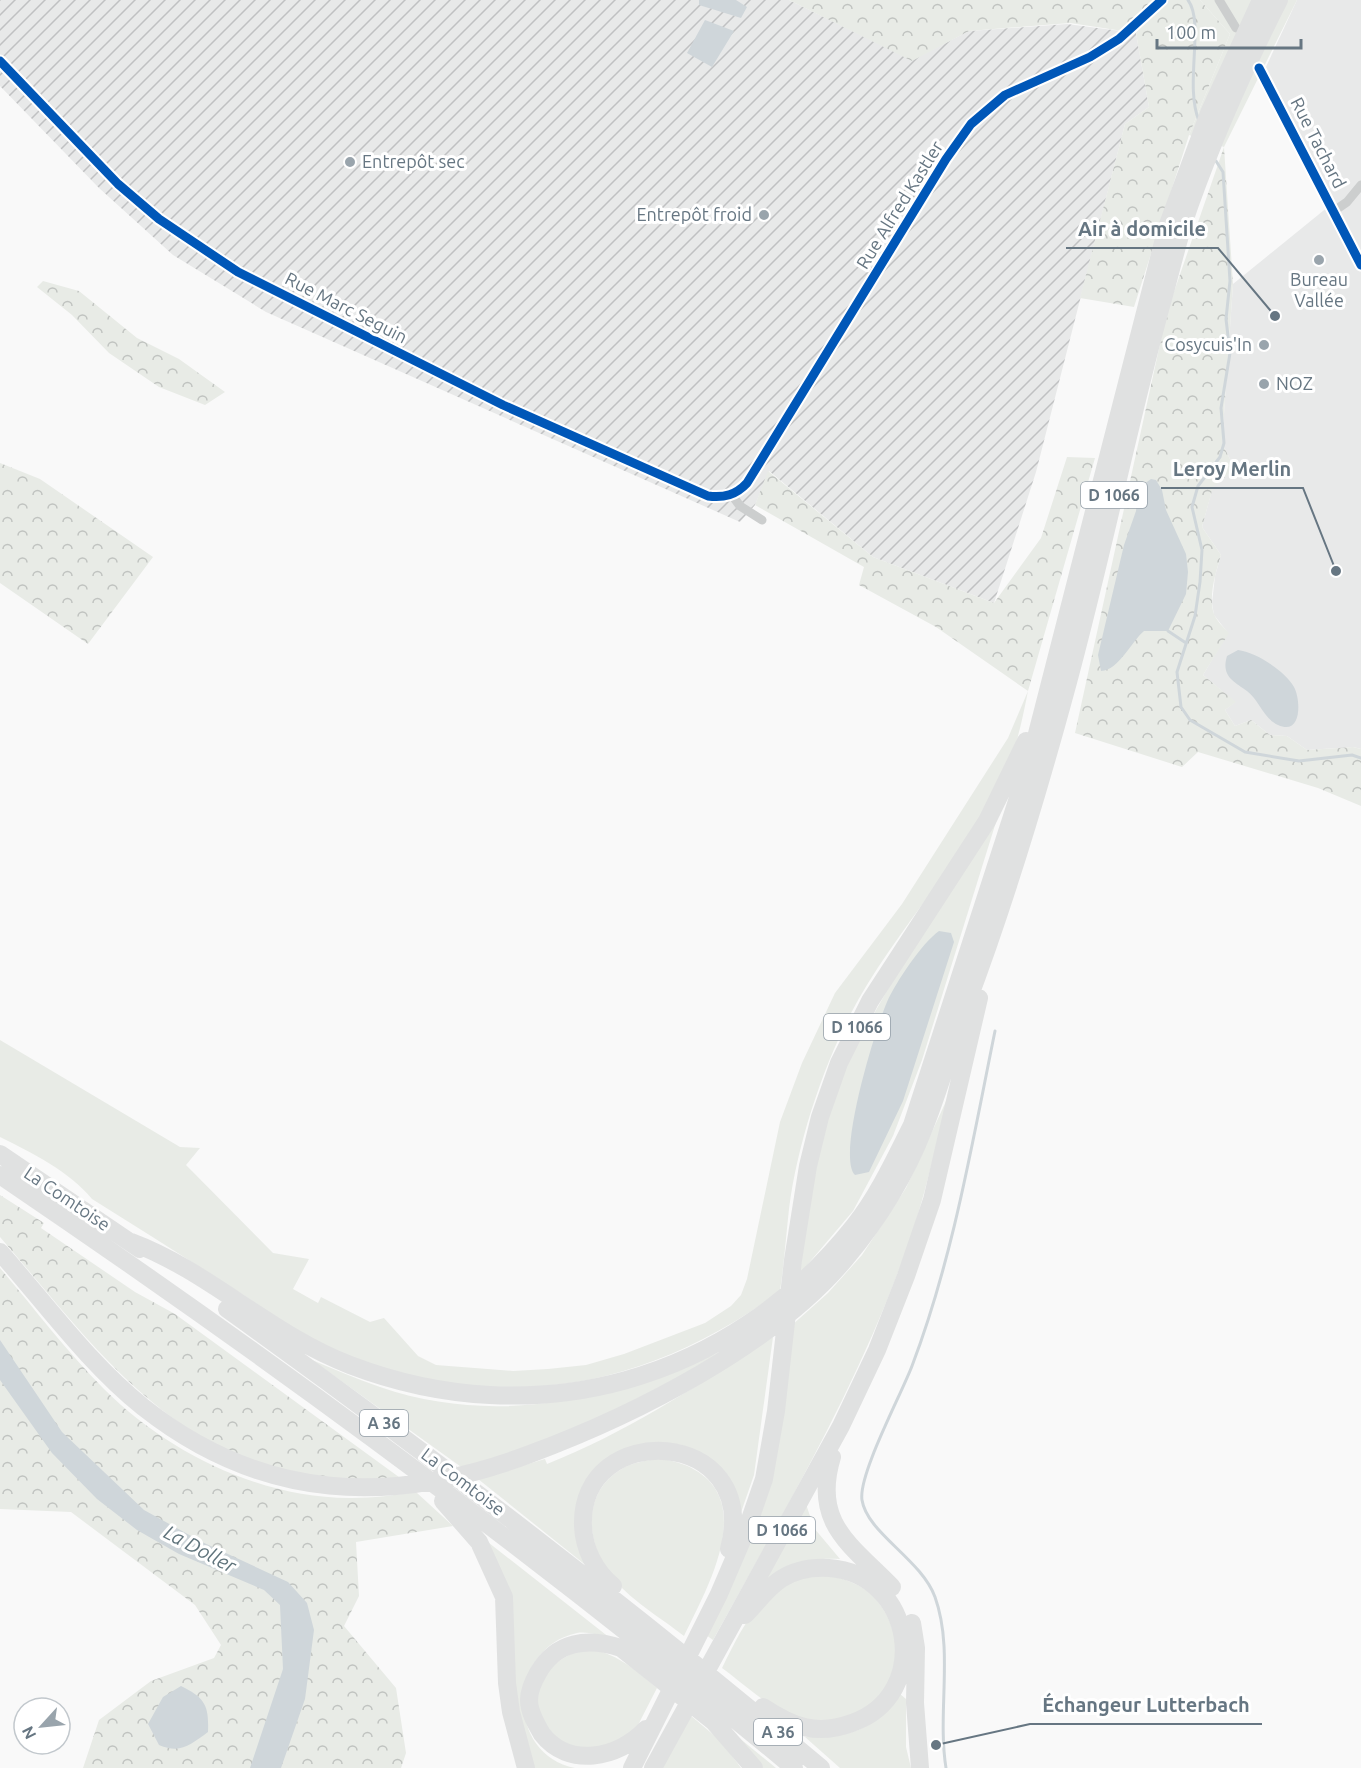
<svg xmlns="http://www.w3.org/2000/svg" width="1361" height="1768" font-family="Ubuntu,sans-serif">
<defs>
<pattern id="industrial-furrows" width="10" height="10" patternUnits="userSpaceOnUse" patternTransform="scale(1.5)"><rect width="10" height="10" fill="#e8e9e9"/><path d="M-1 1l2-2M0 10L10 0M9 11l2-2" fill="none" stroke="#c0c1c2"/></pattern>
<pattern id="forest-crowns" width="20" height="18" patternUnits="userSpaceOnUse" patternTransform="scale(1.5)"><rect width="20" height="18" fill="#e8ebe6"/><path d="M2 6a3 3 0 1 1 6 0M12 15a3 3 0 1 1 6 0" fill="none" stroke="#c0c3c0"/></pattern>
</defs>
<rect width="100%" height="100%" fill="#f9f9f9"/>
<path fill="#e8e9e9" d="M 1297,0 L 1361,0 L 1361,749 L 1353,747 L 1307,750 L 1287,736 L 1270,735 L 1251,720 L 1235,726 L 1225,710 L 1235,702 L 1203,675 L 1228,633 L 1214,615 L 1212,603 L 1215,576 L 1221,555 L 1202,527 L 1213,486 L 1235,469 L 1222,443 L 1233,284 L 1334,202 L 1266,67 Z"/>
<path fill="url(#industrial-furrows)" d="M 0,0 L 789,0 L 912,60 L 969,31 L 1067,24 L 1136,33 L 1149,107 L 1125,124 L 1036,472 L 994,603 L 873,557 L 769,471 L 755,505 L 740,522 L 266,312 L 173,255 L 99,188 L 0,86 Z"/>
<path fill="#e8ebe6" d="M 1200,0 L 1297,0 L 1224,147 L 1189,135 L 1230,34 Z
M 1028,691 C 1025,706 1022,721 1018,736 C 989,836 898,922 850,1015 C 821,1072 797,1146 789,1209 C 786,1236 784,1264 780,1291 C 637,1397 478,1419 314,1341 C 289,1328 265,1309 242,1294 C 192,1262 142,1230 92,1199 C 69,1171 32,1153 0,1137 L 0,1040 L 180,1147 L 200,1148 L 186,1165 L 273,1253 L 309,1259 L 293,1289 L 318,1303 L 321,1297 L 370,1322 L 384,1318 L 418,1356 L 436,1365 L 513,1371 L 548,1369 L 586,1365 L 624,1354 L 705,1323 L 731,1306 L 741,1295 L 747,1279 L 780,1122 L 802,1063 L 835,993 L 902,904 L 1008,738 Z
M 996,822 L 922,1060 L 893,1136 L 853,1211 L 797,1277 C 805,1219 810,1157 831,1102 C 870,1004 939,911 996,822 Z
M 948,1097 C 935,1149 924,1201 906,1251 C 857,1387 783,1514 713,1640 L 706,1635 L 757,1521 L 791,1326 L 828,1293 L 862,1255 L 906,1188 Z
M 773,1337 L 754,1475 L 738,1521 L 706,1457 L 682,1445 L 658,1442 L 635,1447 L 593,1474 L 588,1567 L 478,1479 L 545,1459 L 547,1464 C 628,1432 700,1384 773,1337 Z
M 720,1352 C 640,1403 554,1439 464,1469 L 312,1360 C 334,1369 357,1379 380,1387 C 497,1427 610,1399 720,1352 Z
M 660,1458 C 671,1461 684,1463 695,1470 C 756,1505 705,1592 684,1636 C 660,1617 628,1599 610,1574 C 586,1542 582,1494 620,1470 C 632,1462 646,1461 660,1458 Z
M 806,1504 L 814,1528 L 840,1559 C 802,1557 788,1567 758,1589 Z
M 484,1539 L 610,1638 C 600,1636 587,1631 577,1633 C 507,1648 505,1754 575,1768 L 532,1768 L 517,1716 L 513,1677 Z
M 825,1574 C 843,1579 861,1583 874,1597 C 914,1641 897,1708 837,1721 C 826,1723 812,1725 801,1722 C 779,1715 741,1682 722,1668 C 739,1634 757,1593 797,1579 C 805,1576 816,1576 825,1574 Z
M 585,1648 C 617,1653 633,1668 657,1688 L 637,1727 L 599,1755 L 558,1745 C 551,1735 541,1723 537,1712 C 525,1678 559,1658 585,1648 Z
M 900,1694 L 906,1699 L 906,1747 L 911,1768 L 840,1768 L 805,1737 C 850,1737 872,1732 900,1694 Z
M 690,1715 L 722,1742 L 741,1768 L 660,1768 Z
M 727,1728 L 776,1768 L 763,1768 Z"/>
<path fill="url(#forest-crowns)" d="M 789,0 L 1200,0 L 1230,34 L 1189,135 L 1134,307 L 1080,298 L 1125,124 L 1149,107 L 1136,33 L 1070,23 L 969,31 L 912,61 Z
M 1224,147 L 1233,284 L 1222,443 L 1235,469 L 1213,487 L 1202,527 L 1221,555 C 1216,572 1208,596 1214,614 C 1216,620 1224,628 1229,633 L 1203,675 L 1236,702 L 1225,710 L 1235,726 L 1251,720 L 1270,735 L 1287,736 L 1307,750 L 1353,747 L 1361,749 L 1361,806 L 1318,788 L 1198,752 L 1182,767 L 1075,733 L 1167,312 Z
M 43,281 L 79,291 L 137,338 L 179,359 L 225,392 L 205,405 L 159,387 L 109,353 L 72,315 L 37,287 Z
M 1067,457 L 1095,458 L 1028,691 L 936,627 L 859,585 L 864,567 L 755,505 L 768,471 L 873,557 L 994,603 L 1041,538 Z
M 0,463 L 40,479 L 153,557 L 88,644 L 0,583 Z
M 0,1195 L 44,1223 L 41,1228 L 135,1292 L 175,1314 L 403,1480 C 379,1482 356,1480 331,1478 C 173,1463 96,1348 0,1237 Z
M 0,1268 C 34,1308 67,1352 104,1389 C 167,1452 261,1499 352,1498 C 373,1498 395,1495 416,1492 L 453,1526 L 356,1542 L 359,1596 L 344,1626 L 396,1688 L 406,1753 L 401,1768 L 83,1768 L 99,1720 L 151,1681 L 214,1658 L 221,1645 L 195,1605 L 71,1512 L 0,1509 Z"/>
<path fill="#cfd6da" d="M 699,0 L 736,0 L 747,7 L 741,18 L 699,5 Z
M 705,20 L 734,31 L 712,67 L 687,53 Z
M 1151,479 L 1156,480 L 1162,490 L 1166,510 L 1186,554 L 1188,572 L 1186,594 L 1168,631 L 1144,631 C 1131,642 1119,670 1101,671 L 1098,655 L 1124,545 L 1136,511 L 1138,494 L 1144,484 Z
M 1238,650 C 1256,652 1285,671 1294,687 C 1301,700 1302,736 1278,725 C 1264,719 1259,700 1247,691 C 1233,681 1221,676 1227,656 Z
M 939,931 L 951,933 L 954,942 L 903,1101 L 869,1172 L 855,1175 C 836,1156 876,1027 887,1002 C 896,982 922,943 939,931 Z
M 0,1340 L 62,1432 L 144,1510 L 202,1542 L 288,1582 L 307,1603 L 314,1630 L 305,1699 L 281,1768 L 250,1768 L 283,1669 L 280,1605 L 264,1590 L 179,1554 L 137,1530 L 97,1499 L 52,1453 L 0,1380 Z
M 181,1686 C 205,1698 209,1705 208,1732 C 190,1745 181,1754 159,1745 L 148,1724 L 163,1697 Z"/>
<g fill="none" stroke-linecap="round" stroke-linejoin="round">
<path stroke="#cfd6da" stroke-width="3" d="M 1188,0 C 1205,23 1184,85 1199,121
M 1216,161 L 1223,172 L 1230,281 L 1226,319 L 1230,353 L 1221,408 L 1224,443 L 1220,457 L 1198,486 L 1192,507 L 1202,550 L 1200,582 L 1195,616 L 1177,672 L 1181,707 L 1190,720 L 1245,752 L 1299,761 L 1352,755 L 1361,758
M 1168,631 L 1186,643
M 946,1768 C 937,1712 954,1650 935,1597 C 921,1559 867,1533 862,1500 C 858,1475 901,1395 912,1366 C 953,1258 972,1144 995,1031"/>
<path stroke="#cccece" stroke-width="9" d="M 1219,0 L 1236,28
M 0,61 L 118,184 L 159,219 L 238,272 L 503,405 L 708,496 C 724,498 736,495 747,483 L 946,159 L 971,124 L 1005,95 L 1090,57 L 1119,39 L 1162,0
M 1259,68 L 1361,265
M 1334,211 L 1347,202 L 1361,185
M 732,495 L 740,506 L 762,520"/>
<path stroke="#e0e1e1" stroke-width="18" d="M 0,1154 L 140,1249
M 0,1175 C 274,1361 540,1556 794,1768
M 131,1242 C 209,1271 271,1335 350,1365 C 536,1436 731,1381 854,1226 C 878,1196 895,1159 912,1125 L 1030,761 L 1167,227 L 1209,113 L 1261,0
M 0,1252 C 46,1304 89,1364 143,1407 C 263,1502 392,1506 530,1454 C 635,1415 774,1345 846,1258 C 878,1220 906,1174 924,1128 C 940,1088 951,1046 966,1006 C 1003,908 1034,806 1062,704 C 1099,572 1125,438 1161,306 C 1171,272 1178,237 1190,204 C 1215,134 1245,67 1279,0
M 227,1309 C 431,1455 629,1607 821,1768
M 832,1457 C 812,1523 850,1544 892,1587
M 443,1501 L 479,1542 L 504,1597 L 507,1683 L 511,1712 L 526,1768
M 613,1586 C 595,1571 584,1549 583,1526 C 579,1418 762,1427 729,1549
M 745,1615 C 757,1603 766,1589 781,1579 C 795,1570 812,1567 829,1568 C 914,1574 933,1695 852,1723 C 817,1736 793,1727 763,1707
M 912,1623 L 916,1648 L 915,1703 L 920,1768
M 646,1729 C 618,1759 568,1768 542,1734 C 536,1724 529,1712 529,1700 C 529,1692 534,1680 538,1673 C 556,1641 588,1637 621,1648 L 714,1722 L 754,1768
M 632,1768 L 719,1594 L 746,1531 L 764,1479 L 776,1411 L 793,1260 L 808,1166 L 820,1117 L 839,1063 L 870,1001 L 987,821 L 1026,741
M 653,1768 L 841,1426 L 877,1350 L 906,1276 L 932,1200 L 979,998"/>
<g stroke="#fff" stroke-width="13">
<path id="cycleway" d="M 0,61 L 118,184 L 159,219 L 238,272 L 503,405 L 708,496 C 724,498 736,495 747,483 L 946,159 L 971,124 L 1005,95 L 1090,57 L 1119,39 L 1162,0
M 1259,68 L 1361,265"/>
</g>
<use href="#cycleway" stroke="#0057b8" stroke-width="9"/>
</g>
<g fill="#99a4ac" stroke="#fff" stroke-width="2">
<circle cx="350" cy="162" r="6"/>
<circle cx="764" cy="215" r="6"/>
<circle cx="1319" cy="260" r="6"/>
<circle cx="1264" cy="345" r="6"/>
<circle cx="1264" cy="384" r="6"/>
</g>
<g text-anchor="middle" stroke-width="6" stroke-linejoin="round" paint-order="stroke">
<g fill="#fff" stroke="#949fa8" stroke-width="1.5">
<rect x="1081" y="482" width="66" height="26" rx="4.5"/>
<rect x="824" y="1014" width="66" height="26" rx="4.5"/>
<rect x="360" y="1410" width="48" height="26" rx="4.5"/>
<rect x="749" y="1517" width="66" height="26" rx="4.5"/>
<rect x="754" y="1719" width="48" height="26" rx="4.5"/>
</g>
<g font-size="16" font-weight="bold" fill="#667682">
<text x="1114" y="501">D 1066</text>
<text x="857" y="1033">D 1066</text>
<text x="384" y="1429">A 36</text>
<text x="782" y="1536">D 1066</text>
<text x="778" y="1738">A 36</text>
</g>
<g font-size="18" fill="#667682" stroke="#fff">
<text transform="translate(1318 143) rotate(63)" y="6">Rue Tachard</text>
<text transform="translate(900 205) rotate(-58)" y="6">Rue Alfred Kastler</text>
<text transform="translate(346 308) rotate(27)" y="6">Rue Marc Seguin</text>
<text transform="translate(67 1199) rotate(34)" y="6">La Comtoise</text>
<text transform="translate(463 1482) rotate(37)" y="6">La Comtoise</text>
</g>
<g font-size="18" fill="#667682" stroke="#fff" text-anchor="start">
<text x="362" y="168">Entrepôt sec</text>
<text x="752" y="221" text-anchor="end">Entrepôt froid</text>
<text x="1319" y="286" text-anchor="middle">Bureau<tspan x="1319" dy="21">Vallée</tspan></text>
<text x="1252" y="351" text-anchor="end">Cosycuis'In</text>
<text x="1276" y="390">NOZ</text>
</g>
<g font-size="20" font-style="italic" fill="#60747c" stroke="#fff">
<text transform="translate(200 1549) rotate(28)" y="7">La Doller</text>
</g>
</g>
<path fill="none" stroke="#667682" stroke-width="2" d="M1275 316L1218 248H1066M1336 571L1303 488H1161M936 1745L1030 1724H1262"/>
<g fill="#667682" stroke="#fff" stroke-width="2">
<circle cx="1275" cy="316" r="6"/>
<circle cx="1336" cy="571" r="6"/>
<circle cx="936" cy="1745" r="6"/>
</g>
<g font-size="20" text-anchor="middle" font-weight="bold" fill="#667682" stroke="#fff" stroke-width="6" stroke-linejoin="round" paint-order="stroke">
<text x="1142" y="236">Air à domicile</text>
<text x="1232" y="476">Leroy Merlin</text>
<text x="1146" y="1712">Échangeur Lutterbach</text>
</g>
<g transform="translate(42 1726) rotate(243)"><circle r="28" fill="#ffffff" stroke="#c2c8cd" stroke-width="1.5"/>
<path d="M0-4.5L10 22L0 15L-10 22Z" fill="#99a4ac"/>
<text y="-9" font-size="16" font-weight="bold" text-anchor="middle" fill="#667682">N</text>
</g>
<path d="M1157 39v9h144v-9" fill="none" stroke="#667682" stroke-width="3"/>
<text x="1166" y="39" font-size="18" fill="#667682" stroke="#ffffff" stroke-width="4.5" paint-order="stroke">100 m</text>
</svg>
